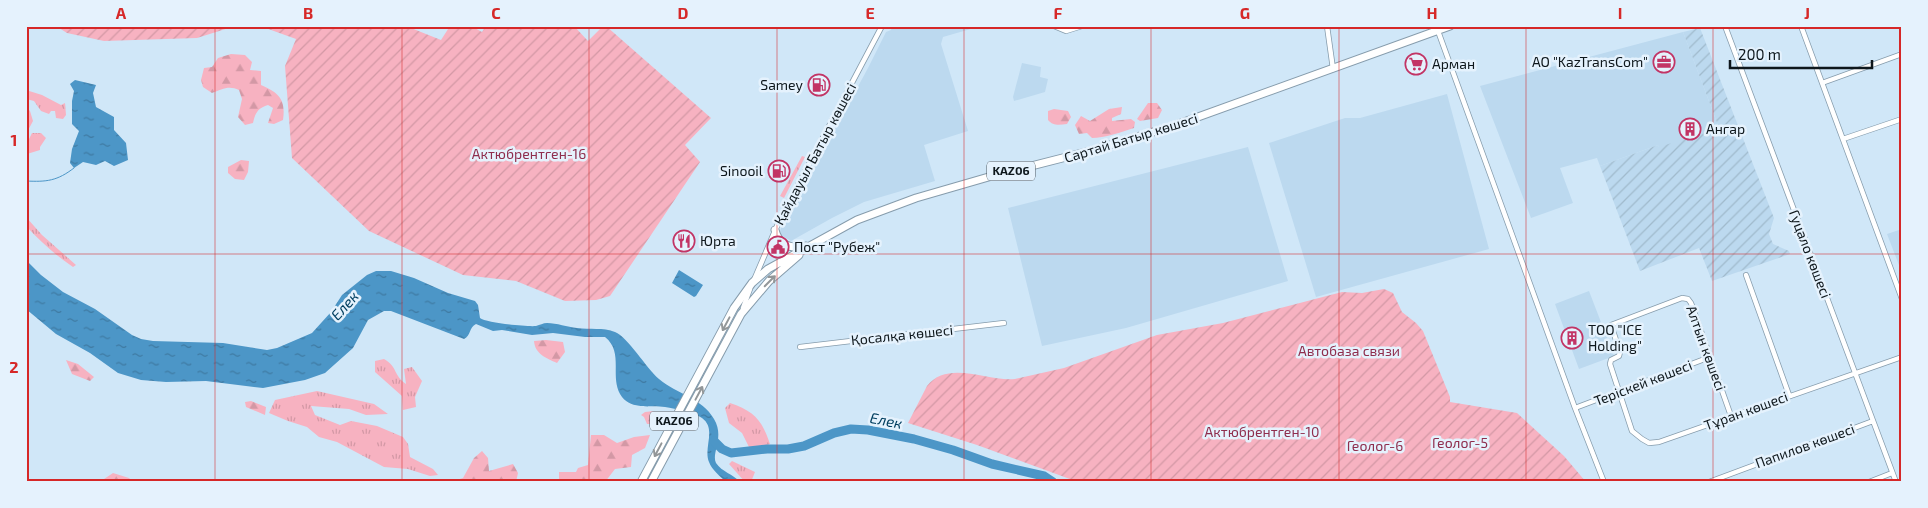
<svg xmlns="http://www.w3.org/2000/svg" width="1928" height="508" font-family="'Exo 2',sans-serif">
<defs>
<pattern id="industrial-furrows" width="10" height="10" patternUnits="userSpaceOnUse" patternTransform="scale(1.25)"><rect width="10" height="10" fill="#bcd9ef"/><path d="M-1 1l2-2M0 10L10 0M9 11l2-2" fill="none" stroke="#a0bacc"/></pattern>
<pattern id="grass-tufts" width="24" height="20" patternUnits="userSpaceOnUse" patternTransform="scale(1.25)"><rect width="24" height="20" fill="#f7b2c1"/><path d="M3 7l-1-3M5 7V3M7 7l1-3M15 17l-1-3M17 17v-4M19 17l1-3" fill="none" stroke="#d398a5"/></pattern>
<pattern id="forest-firs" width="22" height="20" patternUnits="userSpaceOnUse" patternTransform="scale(1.25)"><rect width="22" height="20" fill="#f7b2c1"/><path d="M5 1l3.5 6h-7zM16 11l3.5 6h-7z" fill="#d398a5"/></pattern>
<pattern id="garden-furrows" width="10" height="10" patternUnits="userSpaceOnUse" patternTransform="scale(1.25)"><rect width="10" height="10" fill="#f7b2c1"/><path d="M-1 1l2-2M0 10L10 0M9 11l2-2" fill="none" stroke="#d398a5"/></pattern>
<pattern id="water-ripples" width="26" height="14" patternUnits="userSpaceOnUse" patternTransform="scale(1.25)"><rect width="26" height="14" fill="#4c96c7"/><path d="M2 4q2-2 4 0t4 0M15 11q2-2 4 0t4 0" fill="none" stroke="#3e79a1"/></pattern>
</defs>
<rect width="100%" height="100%" fill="#d0e7f8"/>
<path fill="#bcd9ef" d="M 892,26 L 981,26 L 943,37 L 941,44 L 968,131 L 924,145 L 935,181 L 864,202 L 832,218 L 791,241 L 781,235 L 780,231 L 784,220 L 800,191 L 805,193 L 808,191 L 804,186 L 868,68 L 886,32 L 891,30 Z
M 1683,32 L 1719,128 L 1659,148 L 1658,145 L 1600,166 L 1597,158 L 1560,168 L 1573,203 L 1531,218 L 1480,86 Z
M 1022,63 L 1041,67 L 1040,77 L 1048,79 L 1045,92 L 1014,101 L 1013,97 Z
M 1447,94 L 1489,249 L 1316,297 L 1269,143 L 1345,118 L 1360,118 Z
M 1248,147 L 1288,281 L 1126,328 L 1042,346 L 1008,208 Z
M 1902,229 L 1902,273 L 1887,234 Z
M 1589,291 L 1614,356 L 1579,369 L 1555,304 Z"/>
<path fill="url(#industrial-furrows)" d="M 1700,28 L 1774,218 L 1769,234 L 1773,244 L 1789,251 L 1790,254 L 1712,281 L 1699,248 L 1640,271 L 1600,166 L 1658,145 L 1659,147 L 1719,128 L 1683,32 Z"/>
<path fill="url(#grass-tufts)" d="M 26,90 L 42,95 L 61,105 L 65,103 L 66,115 L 63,119 L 56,118 L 55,111 L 51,111 L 49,114 L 41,111 L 34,101 L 26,99 Z
M 26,107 L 30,111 L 33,121 L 26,134 Z
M 32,133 L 41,133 L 46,138 L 40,147 L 40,150 L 27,154 L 27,143 Z
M 802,156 L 805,157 L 784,198 L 780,196 Z
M 26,217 L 42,235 L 76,265 L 73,267 C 55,255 41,242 26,226 Z
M 384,359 C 398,367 393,375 406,384 L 404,369 L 412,367 L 422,381 L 415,397 L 416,407 L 403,410 L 402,396 L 375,372 L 375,361 Z
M 317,391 L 374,404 L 388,414 L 366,415 L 349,409 L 311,406 L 315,415 L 340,425 L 351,421 L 377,426 L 403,437 L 408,444 L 410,457 L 433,469 L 438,475 L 430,476 L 408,469 L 384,467 L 337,442 L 319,437 L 307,427 L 288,421 L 269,413 L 275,400 Z
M 730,403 C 754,411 762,420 770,444 L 761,447 L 749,447 L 742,433 L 729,423 L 725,408 Z
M 732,461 L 755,472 L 751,482 L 745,482 L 729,464 Z"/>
<path fill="url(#forest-firs)" d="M 231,54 L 245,55 L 252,62 L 250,70 L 261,71 L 261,85 C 279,93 286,99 283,120 L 274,124 L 268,123 L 273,108 L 268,105 C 258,108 255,113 253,123 L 245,125 L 238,117 L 242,99 L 239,90 C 229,85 222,89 212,93 L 203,87 L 201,80 L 204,68 L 212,67 L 218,58 Z
M 1148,103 L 1157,103 L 1162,110 L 1158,118 L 1140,121 L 1137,119 Z
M 1122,107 L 1121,114 L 1112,118 L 1112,121 L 1131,119 L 1135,122 L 1134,128 C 1122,132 1104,138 1092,138 L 1087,133 L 1079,134 L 1075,125 L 1081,116 L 1090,121 L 1109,109 Z
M 1054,109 L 1068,111 L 1071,117 L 1067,124 C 1059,125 1053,126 1048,120 L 1048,111 Z
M 241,160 L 249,161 L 248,172 L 244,180 L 235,179 L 228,173 L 228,167 Z
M 546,340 L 563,342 L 565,352 L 557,363 C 546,358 535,354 534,341 Z
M 66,360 L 78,364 L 94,377 L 90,381 L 72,374 Z
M 251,401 L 266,407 L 265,415 L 246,407 L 245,402 Z
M 654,411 L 659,417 L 657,424 L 647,424 L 644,417 L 641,415 L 645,412 Z
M 591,435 L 604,435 L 617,443 L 634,437 L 650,435 L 645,448 L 632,455 L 631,467 L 615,469 L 605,482 L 559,482 L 559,472 L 576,472 L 578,468 L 588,465 Z
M 482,451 L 488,458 L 489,471 L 513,464 L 518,473 L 516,482 L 450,482 L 463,478 L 474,458 Z
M 113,473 L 129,478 L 133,482 L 108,482 L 104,479 Z"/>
<path fill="url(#garden-furrows)" d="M 56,26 L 235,26 L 197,38 L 104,41 L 67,33 Z
M 260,26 L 406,26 L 441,40 L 450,26 L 471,26 L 482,32 L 486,26 L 574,26 L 588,41 L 603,26 L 606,26 L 711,118 L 685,145 L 700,162 L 610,296 L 596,300 L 565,301 L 516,281 L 463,275 L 369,231 L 292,158 L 285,66 L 296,39 Z
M 1384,289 L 1393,293 L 1402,312 L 1416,323 L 1423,331 L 1450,397 L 1450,402 L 1517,413 L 1564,456 L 1586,482 L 1078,482 L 977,445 L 908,423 L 927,386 C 948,359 988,382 1015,379 L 1064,368 L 1157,335 L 1223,323 L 1342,292 L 1362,293 Z"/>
<path fill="url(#water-ripples)" d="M 75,80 L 96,85 L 93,93 L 96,107 L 114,117 L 114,130 L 126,143 L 128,160 L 114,166 L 105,161 L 96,165 L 83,162 L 74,168 L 70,163 L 72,149 L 79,131 L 72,124 L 72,101 L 74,91 L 70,84 Z
M 26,260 L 41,275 L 63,292 L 95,309 L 132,335 L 141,339 L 153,341 L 223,343 L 267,350 L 277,348 L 312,333 L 331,312 L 342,295 L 367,275 L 376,271 L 391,271 L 414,278 L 448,293 L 475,301 L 478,305 L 480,318 C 486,323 528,327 536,326 C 540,325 543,323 547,323 C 557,323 567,327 577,328 C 590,330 603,327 615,332 C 628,337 646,368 659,379 C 677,394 702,398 714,419 C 725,437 711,453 716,463 C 722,472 733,474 740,482 L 726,482 C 720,476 712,470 709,462 C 703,448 717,429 702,418 C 694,412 676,409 665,407 C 651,405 632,410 622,397 C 608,378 625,353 605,337 L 585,337 L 553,333 L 532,335 L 502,330 L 493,331 L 476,324 C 469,327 471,336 464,339 L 391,311 L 384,311 L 368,320 L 353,348 L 325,373 L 305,380 L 263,388 L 206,381 L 166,382 L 141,380 L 118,373 L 90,353 L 56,334 L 26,309 Z
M 679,270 L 703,285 L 696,296 L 694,297 L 672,283 Z"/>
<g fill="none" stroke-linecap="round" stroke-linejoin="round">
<path stroke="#4c96c7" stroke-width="1" d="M 26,181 C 47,182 57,181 74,168"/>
<path stroke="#4c96c7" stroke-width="9" d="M 714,441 L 722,449 L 731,453 L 767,449 L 788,449 L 804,446 L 834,433 L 851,429 L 868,430 L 914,439 L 953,450 L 992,464 L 1044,476 L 1053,482"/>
<g stroke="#869cac" stroke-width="6">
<path id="minor" d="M 1054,26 L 1066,31 L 1082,26
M 1327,26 L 1333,69
M 1725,26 L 1896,482
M 1801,26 L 1902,299
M 1438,31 L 1575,408 L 1604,482
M 1822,83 L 1902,54
M 1843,139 L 1902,119
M 1746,275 L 1789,395
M 754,280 L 780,219 L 882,26
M 743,308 L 750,289
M 800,347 L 1004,323
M 1575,408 L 1710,357
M 1731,416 L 1691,303 L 1688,299 L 1682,298 L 1611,325 L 1620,352 L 1619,356 L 1611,360 L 1610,364 L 1632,431 L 1642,439 L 1649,443 L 1659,442 L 1902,357
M 1709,482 L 1873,421
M 1869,482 L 1892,473"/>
</g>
<g stroke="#869cac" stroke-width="9">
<path id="highway" d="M 775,230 C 779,246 791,249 806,246
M 641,482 L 734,308 L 752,283 L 768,269 L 857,220 L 916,198 L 992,176 L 1090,151 L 1173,126 L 1450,26
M 651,482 L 741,314 L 769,281 L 799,255"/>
</g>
<use href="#minor" stroke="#fff" stroke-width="4.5"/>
<use href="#highway" stroke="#fff" stroke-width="7"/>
</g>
<defs><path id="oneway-shaft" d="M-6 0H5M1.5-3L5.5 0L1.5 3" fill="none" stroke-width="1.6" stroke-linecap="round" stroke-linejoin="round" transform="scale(1.25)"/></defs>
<g stroke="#939799">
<use href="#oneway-shaft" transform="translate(770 281) rotate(-45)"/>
<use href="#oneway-shaft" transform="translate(726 324) rotate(118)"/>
<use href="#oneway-shaft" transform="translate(699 393) rotate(-62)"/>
<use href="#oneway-shaft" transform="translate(658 450) rotate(118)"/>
</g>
<path fill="none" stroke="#d62828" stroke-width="1" stroke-opacity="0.55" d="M 215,26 L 215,482M 402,26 L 402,482M 589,26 L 589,482M 777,26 L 777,482M 964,26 L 964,482M 1151,26 L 1151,482M 1339,26 L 1339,482M 1526,26 L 1526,482M 1713,26 L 1713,482M 26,254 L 1902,254"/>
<defs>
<g id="office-ring" transform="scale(1.125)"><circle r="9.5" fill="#e5f2fd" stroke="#c23465" stroke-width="1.5"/><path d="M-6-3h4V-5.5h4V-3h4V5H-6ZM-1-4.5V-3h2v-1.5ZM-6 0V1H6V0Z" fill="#c23465"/></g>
<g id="supermarket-ring" transform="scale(1.125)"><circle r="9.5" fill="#e5f2fd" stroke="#c23465" stroke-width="1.5"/><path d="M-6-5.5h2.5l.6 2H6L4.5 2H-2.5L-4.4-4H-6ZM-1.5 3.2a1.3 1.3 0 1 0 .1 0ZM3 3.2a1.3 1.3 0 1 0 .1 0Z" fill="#c23465"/></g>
<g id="fuel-ring" transform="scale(1.125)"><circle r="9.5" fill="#e5f2fd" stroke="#c23465" stroke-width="1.5"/><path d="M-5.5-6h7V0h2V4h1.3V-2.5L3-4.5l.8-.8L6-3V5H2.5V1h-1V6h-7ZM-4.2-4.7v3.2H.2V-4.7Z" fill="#c23465"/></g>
<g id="building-ring" transform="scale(1.125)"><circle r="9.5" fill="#e5f2fd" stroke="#c23465" stroke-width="1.5"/><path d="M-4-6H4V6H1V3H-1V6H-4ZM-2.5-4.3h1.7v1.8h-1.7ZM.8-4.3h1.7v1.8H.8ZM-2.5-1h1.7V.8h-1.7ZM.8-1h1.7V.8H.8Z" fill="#c23465"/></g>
<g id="restaurant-ring" transform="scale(1.125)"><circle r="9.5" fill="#e5f2fd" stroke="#c23465" stroke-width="1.5"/><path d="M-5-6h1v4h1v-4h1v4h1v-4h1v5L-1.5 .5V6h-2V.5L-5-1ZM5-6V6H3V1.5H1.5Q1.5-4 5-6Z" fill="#c23465"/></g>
<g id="civic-ring" transform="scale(1.125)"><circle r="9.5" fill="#e5f2fd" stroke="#c23465" stroke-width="1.5"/><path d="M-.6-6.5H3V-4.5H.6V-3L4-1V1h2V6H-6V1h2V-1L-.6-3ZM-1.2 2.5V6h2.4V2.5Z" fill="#c23465"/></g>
</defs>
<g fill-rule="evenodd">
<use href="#office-ring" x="1664" y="62"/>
<use href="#supermarket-ring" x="1416" y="64"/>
<use href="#fuel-ring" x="819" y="85"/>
<use href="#building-ring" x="1690" y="129"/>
<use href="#fuel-ring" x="779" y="171"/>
<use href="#restaurant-ring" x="684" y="241"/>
<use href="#civic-ring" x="778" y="247"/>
<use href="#building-ring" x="1572" y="338"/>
</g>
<g text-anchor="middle" stroke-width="5" stroke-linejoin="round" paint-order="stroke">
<g fill="#e5f2fd" stroke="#4e5960" stroke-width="1">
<rect x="987" y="161.5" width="48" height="19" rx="4"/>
<rect x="650" y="411.5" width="48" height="19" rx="4"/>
</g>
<g font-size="12" font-weight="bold" fill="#0e171c">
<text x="1011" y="175">KАZ06</text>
<text x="674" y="425">KАZ06</text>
</g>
<g font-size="14" fill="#0e171c" stroke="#e5f2fd" text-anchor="start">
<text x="1648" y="67" text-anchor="end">АО "KazTransCom"</text>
<text x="1432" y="69">Арман</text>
<text x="803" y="90" text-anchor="end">Samey</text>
<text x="1706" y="134">Ангар</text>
<text x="763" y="176" text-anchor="end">Sinooil</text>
<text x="700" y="246">Юрта</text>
<text x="794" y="252">Пост "Рубеж"</text>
<text x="1588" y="335">ТОО "ICE<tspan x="1588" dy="16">Holding"</tspan></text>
</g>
<g font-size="14" fill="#0e171c" stroke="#e5f2fd">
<text transform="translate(1131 138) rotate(-17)" y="5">Сартай Батыр көшесі</text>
<text transform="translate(815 154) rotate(-62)" y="5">Қайдауыл Батыр көшесі</text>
<text transform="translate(1810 254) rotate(69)" y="5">Гуцало көшесі</text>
<text transform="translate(902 335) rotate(-6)" y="5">Қосалқа көшесі</text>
<text transform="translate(1706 348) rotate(70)" y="5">Алтын көшесі</text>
<text transform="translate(1643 383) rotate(-21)" y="5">Теріскей көшесі</text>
<text transform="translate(1746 411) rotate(-20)" y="5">Тұран көшесі</text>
<text transform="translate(1805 446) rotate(-20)" y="5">Папилов көшесі</text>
</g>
<g font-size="14" fill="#8f2d4d" stroke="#e5f2fd">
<text x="529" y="159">Актюбрентген-16</text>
<text x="1349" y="356">Автобаза связи</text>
<text x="1262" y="437">Актюбрентген-10</text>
<text x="1460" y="448">Геолог-5</text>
<text x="1375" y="451">Геолог-6</text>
</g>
<g font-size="15" font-style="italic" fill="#003e5f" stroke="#e5f2fd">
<text transform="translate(345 306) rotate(-48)" y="5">Елек</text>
<text transform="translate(886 421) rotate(11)" y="5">Елек</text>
</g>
</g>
<rect width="1928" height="508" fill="none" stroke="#e5f2fd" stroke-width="55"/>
<path d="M1730 60v8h142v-8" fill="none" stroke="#0e171c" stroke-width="2.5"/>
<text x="1738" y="60" font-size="15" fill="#0e171c" stroke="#e5f2fd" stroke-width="4" paint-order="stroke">200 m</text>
<rect x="28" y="28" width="1872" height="452" fill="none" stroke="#d62828" stroke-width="2"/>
<g font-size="16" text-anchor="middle" font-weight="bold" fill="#d62828">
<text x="121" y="19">A</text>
<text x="308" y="19">B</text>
<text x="496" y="19">C</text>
<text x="683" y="19">D</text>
<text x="870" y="19">E</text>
<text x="1058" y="19">F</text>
<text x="1245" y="19">G</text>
<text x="1432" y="19">H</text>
<text x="1620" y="19">I</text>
<text x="1807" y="19">J</text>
<text x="14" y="146">1</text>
<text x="14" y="373">2</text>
</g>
</svg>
